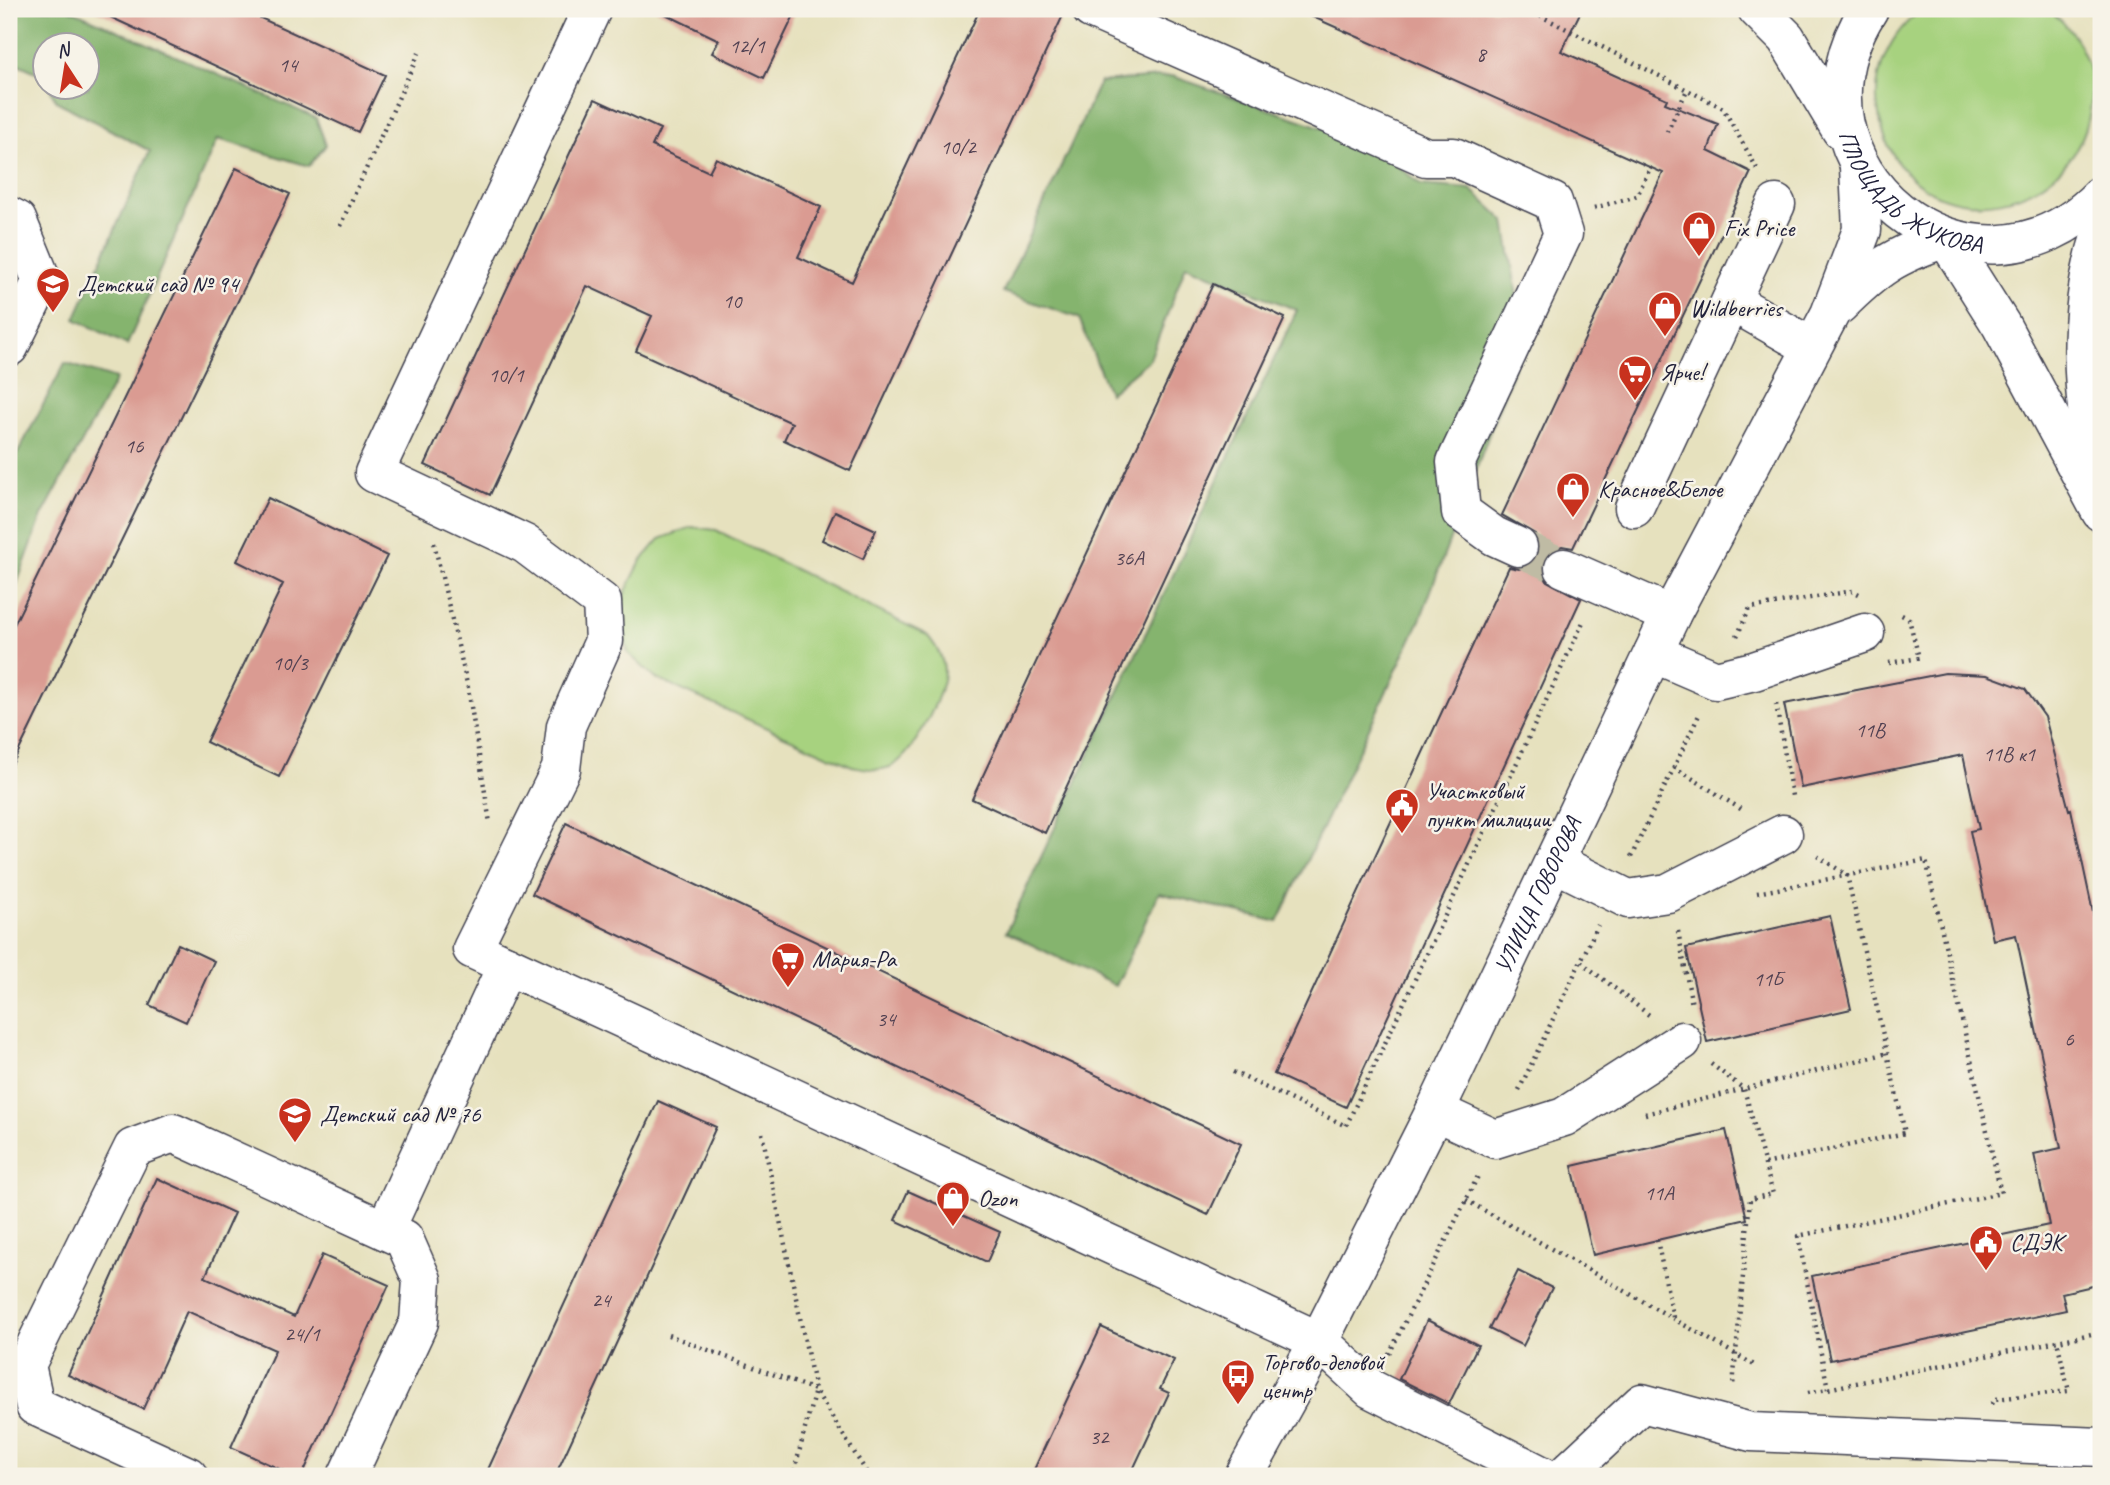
<svg xmlns="http://www.w3.org/2000/svg" width="2110" height="1485" font-family="Caveat,sans-serif">
<rect width="100%" height="100%" fill="#f7f3e8"/>
<filter id="ink" filterUnits="userSpaceOnUse"><feTurbulence type="fractalNoise" baseFrequency=".0143" numOctaves="2"/><feDisplacementMap in="SourceGraphic" scale="14" xChannelSelector="R" yChannelSelector="G"/><feConvolveMatrix kernelMatrix="1 2 1 2 8 2 1 2 1" color-interpolation-filters="sRGB"/></filter>
<filter id="wash" filterUnits="userSpaceOnUse"><feTurbulence type="fractalNoise" baseFrequency=".00686" numOctaves="4" result="noise"/><feDisplacementMap in="SourceGraphic" scale="28" xChannelSelector="R" yChannelSelector="G"/><feGaussianBlur stdDeviation="1.57" result="paint"/><feColorMatrix in="noise" values="0 0 0 0 0 0 0 0 0 0 0 0 0 0 0 0 0 1.4 0 .05"/><feComposite in="paint" operator="in"/></filter>
<g filter="url(#wash)">
<rect width="100%" height="100%" fill="#e6e1be"/>
<path fill="#a7d27f" stroke="#647a5d" stroke-width="2" d="M 1923,9 L 2046,9 C 2069,23 2084,47 2090,73 C 2110,216 1902,260 1878,110 C 1872,72 1891,31 1923,9 Z
M 692,527 L 716,530 L 927,635 C 937,647 947,664 943,680 C 938,704 912,757 890,767 C 877,772 864,768 852,766 L 655,678 L 628,653 L 619,613 L 623,597 L 641,561 L 660,539 Z"/>
<path fill="#85b46e" stroke="#546b54" stroke-width="2" d="M 9,9 L 69,9 L 316,118 L 326,145 L 309,166 L 218,139 L 127,345 L 75,319 L 150,151 L 56,101 L 50,88 L 88,88 L 88,46 L 46,46 L 45,76 L 9,60 Z
M 1172,76 L 1373,145 L 1421,185 L 1471,189 L 1505,221 L 1517,296 L 1514,367 L 1420,620 L 1278,922 L 1159,893 L 1115,986 L 1006,932 L 1297,310 L 1186,265 L 1150,359 L 1109,393 L 1079,318 L 1003,292 L 1100,82 Z
M 65,363 L 116,379 L 42,516 L 9,605 L 9,470 Z"/>
<g id="blocks">
<path fill="#da9b92" d="M 93,9 L 241,9 L 385,75 L 358,132 Z
M 655,9 L 797,9 L 764,78 L 712,53 L 719,40 Z
M 980,9 L 1066,9 L 850,471 L 784,440 L 792,423 L 636,351 L 652,316 L 587,286 L 490,495 L 425,465 L 595,99 L 660,129 L 652,146 L 709,172 L 716,158 L 821,207 L 798,257 L 852,282 Z
M 1295,9 L 1582,9 L 1561,51 L 1667,99 L 1665,103 L 1718,124 L 1708,151 L 1751,172 L 1573,548 L 1562,546 L 1552,550 L 1544,560 L 1542,571 L 1547,581 L 1581,599 L 1346,1107 L 1274,1074 L 1509,567 L 1519,569 L 1530,565 L 1538,555 L 1540,544 L 1535,534 L 1502,515 L 1663,173 Z
M 236,168 L 290,194 L 9,771 L 9,635 Z
M 1213,284 L 1285,318 L 1045,833 L 972,799 Z
M 268,498 L 387,556 L 279,777 L 206,742 L 283,584 L 237,561 Z
M 835,511 L 876,530 L 863,559 L 822,540 Z
M 1945,673 L 1987,675 L 2025,689 L 2045,717 L 2069,810 L 2071,809 L 2101,950 L 2101,1284 L 2062,1293 L 2066,1310 L 1830,1360 L 1812,1276 L 2049,1225 L 2034,1154 L 2061,1148 L 2016,935 L 1993,940 L 1970,831 L 1979,829 L 1963,755 L 1801,788 L 1784,704 Z
M 566,823 L 1241,1144 L 1208,1215 L 532,894 Z
M 1830,916 L 1851,1009 L 1707,1042 L 1686,948 Z
M 178,944 L 214,961 L 186,1022 L 149,1005 Z
M 658,1101 L 716,1127 L 694,1175 L 555,1476 L 485,1476 Z
M 1726,1130 L 1747,1219 L 1593,1255 L 1572,1166 Z
M 157,1178 L 234,1213 L 205,1277 L 294,1317 L 322,1255 L 389,1285 L 302,1476 L 295,1476 L 231,1447 L 275,1350 L 187,1311 L 143,1409 L 68,1375 Z
M 908,1191 L 1000,1232 L 987,1262 L 895,1220 Z
M 1518,1271 L 1552,1288 L 1523,1346 L 1489,1329 Z
M 1427,1320 L 1478,1345 L 1449,1404 L 1399,1379 Z
M 1101,1327 L 1174,1360 L 1160,1389 L 1169,1393 L 1130,1476 L 1031,1476 Z"/>
</g>
</g>
<g filter="url(#ink)">
<use href="#blocks" fill-opacity="0" stroke="#3f3f4f" stroke-width="2"/>
<g fill="none" stroke-linecap="round" stroke-linejoin="round">
<path stroke="#bfbba4" stroke-width="38" stroke-dasharray="38 19" stroke-linecap="butt" d="M 1518,547 L 1564,568"/>
<g stroke="#3f3f4f" stroke-width="41">
<g id="minor">
<path d="M 592,9 L 374,473 L 525,544 L 602,602 L 604,641 L 566,726 L 561,769 L 472,949 L 1319,1341 L 1371,1389 L 1543,1476"/>
<path d="M 1091,9 L 1426,157 L 1454,157 L 1553,202 L 1563,234 L 1456,462 L 1461,512 L 1494,536 L 1518,547"/>
<path d="M 9,216 L 17,220 L 42,281 L 9,347"/>
<path d="M 1731,301 L 1811,347"/>
<path d="M 1839,305 C 1877,267 1895,255 1946,238"/>
<path d="M 1634,508 L 1776,204"/>
<path d="M 1564,568 L 1671,615"/>
<path d="M 1653,653 L 1716,680 L 1754,671 L 1865,633"/>
<path d="M 1554,862 L 1628,899 L 1668,893 L 1783,834"/>
<path d="M 1435,1111 L 1495,1139 L 1564,1117 L 1682,1041"/>
<path d="M 385,1230 L 507,965"/>
<path d="M 188,1476 L 35,1406 L 26,1365 L 133,1148 L 173,1133 L 404,1239 L 422,1280 L 419,1322 L 347,1476"/>
<path id="s1" d="M 1244,1476 L 1319,1341 L 1435,1111 L 1671,615 L 1830,314 L 1862,230 L 1859,167"/>
<path d="M 1564,1476 L 1642,1403 L 1751,1432 L 2101,1447"/>
</g>
</g>
<g stroke="#3f3f4f" stroke-width="41">
<g id="major">
<path d="M 1757,9 L 1786,38 L 1841,130"/>
<path id="s2" d="M 1869,9 C 1768,165 1972,329 2101,195"/>
<path d="M 1946,238 L 2001,325 L 2101,512"/>
<path d="M 2099,482 C 2082,398 2074,317 2101,234"/>
</g>
</g>
<path stroke="#3f3f4f" stroke-width="4.5" stroke-dasharray="2 5" stroke-linecap="butt" d="M 1527,9 L 1723,108 L 1759,172
M 1667,132 L 1688,88
M 1594,208 L 1637,196 L 1650,168
M 340,226 L 419,53
M 434,543 L 468,688 L 490,823
M 1737,636 L 1750,608 L 1853,591 L 1859,594
M 1889,663 L 1919,658 L 1909,619 L 1898,613
M 1776,704 L 1792,796
M 1674,767 L 1744,811
M 1631,857 L 1700,713
M 1757,893 L 1926,860 L 2001,1193 L 1798,1236 L 1828,1389
M 1678,931 L 1692,1005
M 1581,962 L 1649,1015
M 1711,1064 L 1744,1089 L 1773,1194 L 1750,1199 L 1733,1386
M 1233,1072 L 1346,1126 L 1584,620
M 1519,1090 L 1598,925
M 1645,1114 L 1888,1053
M 762,1133 L 815,1390 L 869,1476
M 1765,1164 L 1905,1133 L 1847,875 L 1814,854
M 1466,1200 L 1756,1366
M 1657,1240 L 1673,1317
M 668,1335 L 815,1390 L 793,1476
M 1389,1354 L 1479,1174
M 1808,1393 L 2101,1332
M 1992,1404 L 1995,1399 L 2069,1391 L 2057,1341"/>
<use href="#minor" stroke="#fff" stroke-width="38"/>
<use href="#major" stroke="#fff" stroke-width="38"/>
</g>
</g>
<defs>
<g id="shop-pin" transform="scale(1.75)"><path d="M0 17L-7.5 6A9.5 9.5 0 1 1 7.5 6Z" fill="#c8321e" stroke="#f7f3e8"/><path d="M-5-2.5h2.3a2.7 3.5 0 0 1 5.4 0H5L5.5 6h-11ZM-1.5-2.5h3a1.5 2.3 0 0 0-3 0Z" fill="#fff"/></g>
<g id="school-pin" transform="scale(1.75)"><path d="M0 17L-7.5 6A9.5 9.5 0 1 1 7.5 6Z" fill="#c8321e" stroke="#f7f3e8"/><path d="M0-5L7-2L0 1L-7-2ZM-4 1L0 2.5L4 1V4Q0 6-4 4Z" fill="#fff"/></g>
<g id="supermarket-pin" transform="scale(1.75)"><path d="M0 17L-7.5 6A9.5 9.5 0 1 1 7.5 6Z" fill="#c8321e" stroke="#f7f3e8"/><path d="M-6-5.5h2.5l.6 2H6L4.5 2H-2.5L-4.4-4H-6ZM-1.5 3.2a1.3 1.3 0 1 0 .1 0ZM3 3.2a1.3 1.3 0 1 0 .1 0Z" fill="#fff"/></g>
<g id="civic-pin" transform="scale(1.75)"><path d="M0 17L-7.5 6A9.5 9.5 0 1 1 7.5 6Z" fill="#c8321e" stroke="#f7f3e8"/><path d="M-.6-6.5H3V-4.5H.6V-3L4-1V1h2V6H-6V1h2V-1L-.6-3ZM-1.2 2.5V6h2.4V2.5Z" fill="#fff"/></g>
<g id="bus-pin" transform="scale(1.75)"><path d="M0 17L-7.5 6A9.5 9.5 0 1 1 7.5 6Z" fill="#c8321e" stroke="#f7f3e8"/><path d="M-5-6H5V4H4V6H2V4H-2V6H-4V4H-5ZM-3.5-4V0h7V-4ZM-3.5 1.2v1.5H-2V1.2ZM2 1.2v1.5H3.5V1.2Z" fill="#fff"/></g>
</defs>
<g fill-rule="evenodd">
<use href="#shop-pin" x="1699" y="228"/>
<use href="#school-pin" x="53" y="284"/>
<use href="#shop-pin" x="1665" y="308"/>
<use href="#supermarket-pin" x="1635" y="372"/>
<use href="#shop-pin" x="1573" y="489"/>
<use href="#civic-pin" x="1402" y="805"/>
<use href="#supermarket-pin" x="788" y="959"/>
<use href="#school-pin" x="295" y="1114"/>
<use href="#shop-pin" x="953" y="1198"/>
<use href="#civic-pin" x="1986" y="1242"/>
<use href="#bus-pin" x="1238" y="1376"/>
</g>
<g text-anchor="middle" stroke-width="5" stroke-linejoin="round" paint-order="stroke">
<g font-size="21" fill="#504051">
<text x="747" y="53">12/1</text>
<text x="1481" y="61">8</text>
<text x="288" y="72">14</text>
<text x="958" y="154">10/2</text>
<text x="732" y="308">10</text>
<text x="506" y="382">10/1</text>
<text x="134" y="453">16</text>
<text x="1129" y="565">36А</text>
<text x="290" y="670">10/3</text>
<text x="1870" y="737">11В</text>
<text x="2009" y="761">11В к1</text>
<text x="1768" y="986">11Б</text>
<text x="886" y="1026">34</text>
<text x="2069" y="1046">6</text>
<text x="1659" y="1200">11А</text>
<text x="601" y="1307">24</text>
<text x="302" y="1341">24/1</text>
<text x="1099" y="1444">32</text>
</g>
<g font-size="24" fill="#22223b" stroke="#f7f3e8">
<text dy="8" stroke="none"><textPath href="#s2" startOffset="222">ПЛОЩАДЬ ЖУКОВА</textPath></text>
<text dy="8" stroke="none"><textPath href="#s1" startOffset="651">УЛИЦА ГОВОРОВА</textPath></text>
</g>
<g font-size="24" fill="#22223b" stroke="#f7f3e8" text-anchor="start">
<text x="1724" y="236">Fix Price</text>
<text x="78" y="292">Детский сад № 94</text>
<text x="1690" y="316">Wildberries</text>
<text x="1660" y="380">Ярче!</text>
<text x="1598" y="497">Красное&amp;Белое</text>
<text x="1426" y="799">Участковый<tspan x="1426" dy="28">пункт милиции</tspan></text>
<text x="812" y="967">Мария-Ра</text>
<text x="320" y="1122">Детский сад № 76</text>
<text x="978" y="1206">Ozon</text>
<text x="2010" y="1250">СДЭК</text>
<text x="1262" y="1370">Торгово-деловой<tspan x="1262" dy="28">центр</tspan></text>
</g>
</g>
<rect width="2110" height="1485" fill="none" stroke="#f7f3e8" stroke-width="35"/>
<g transform="translate(66 66) rotate(348)"><circle r="33" fill="#f7f3e8" stroke="#a29fa3" stroke-width="2"/>
<path d="M0-5L12 26L0 18L-12 26Z" fill="#c8321e"/>
<text y="-10" font-size="19" font-weight="bold" text-anchor="middle" fill="#22223b">N</text>
</g>
</svg>
